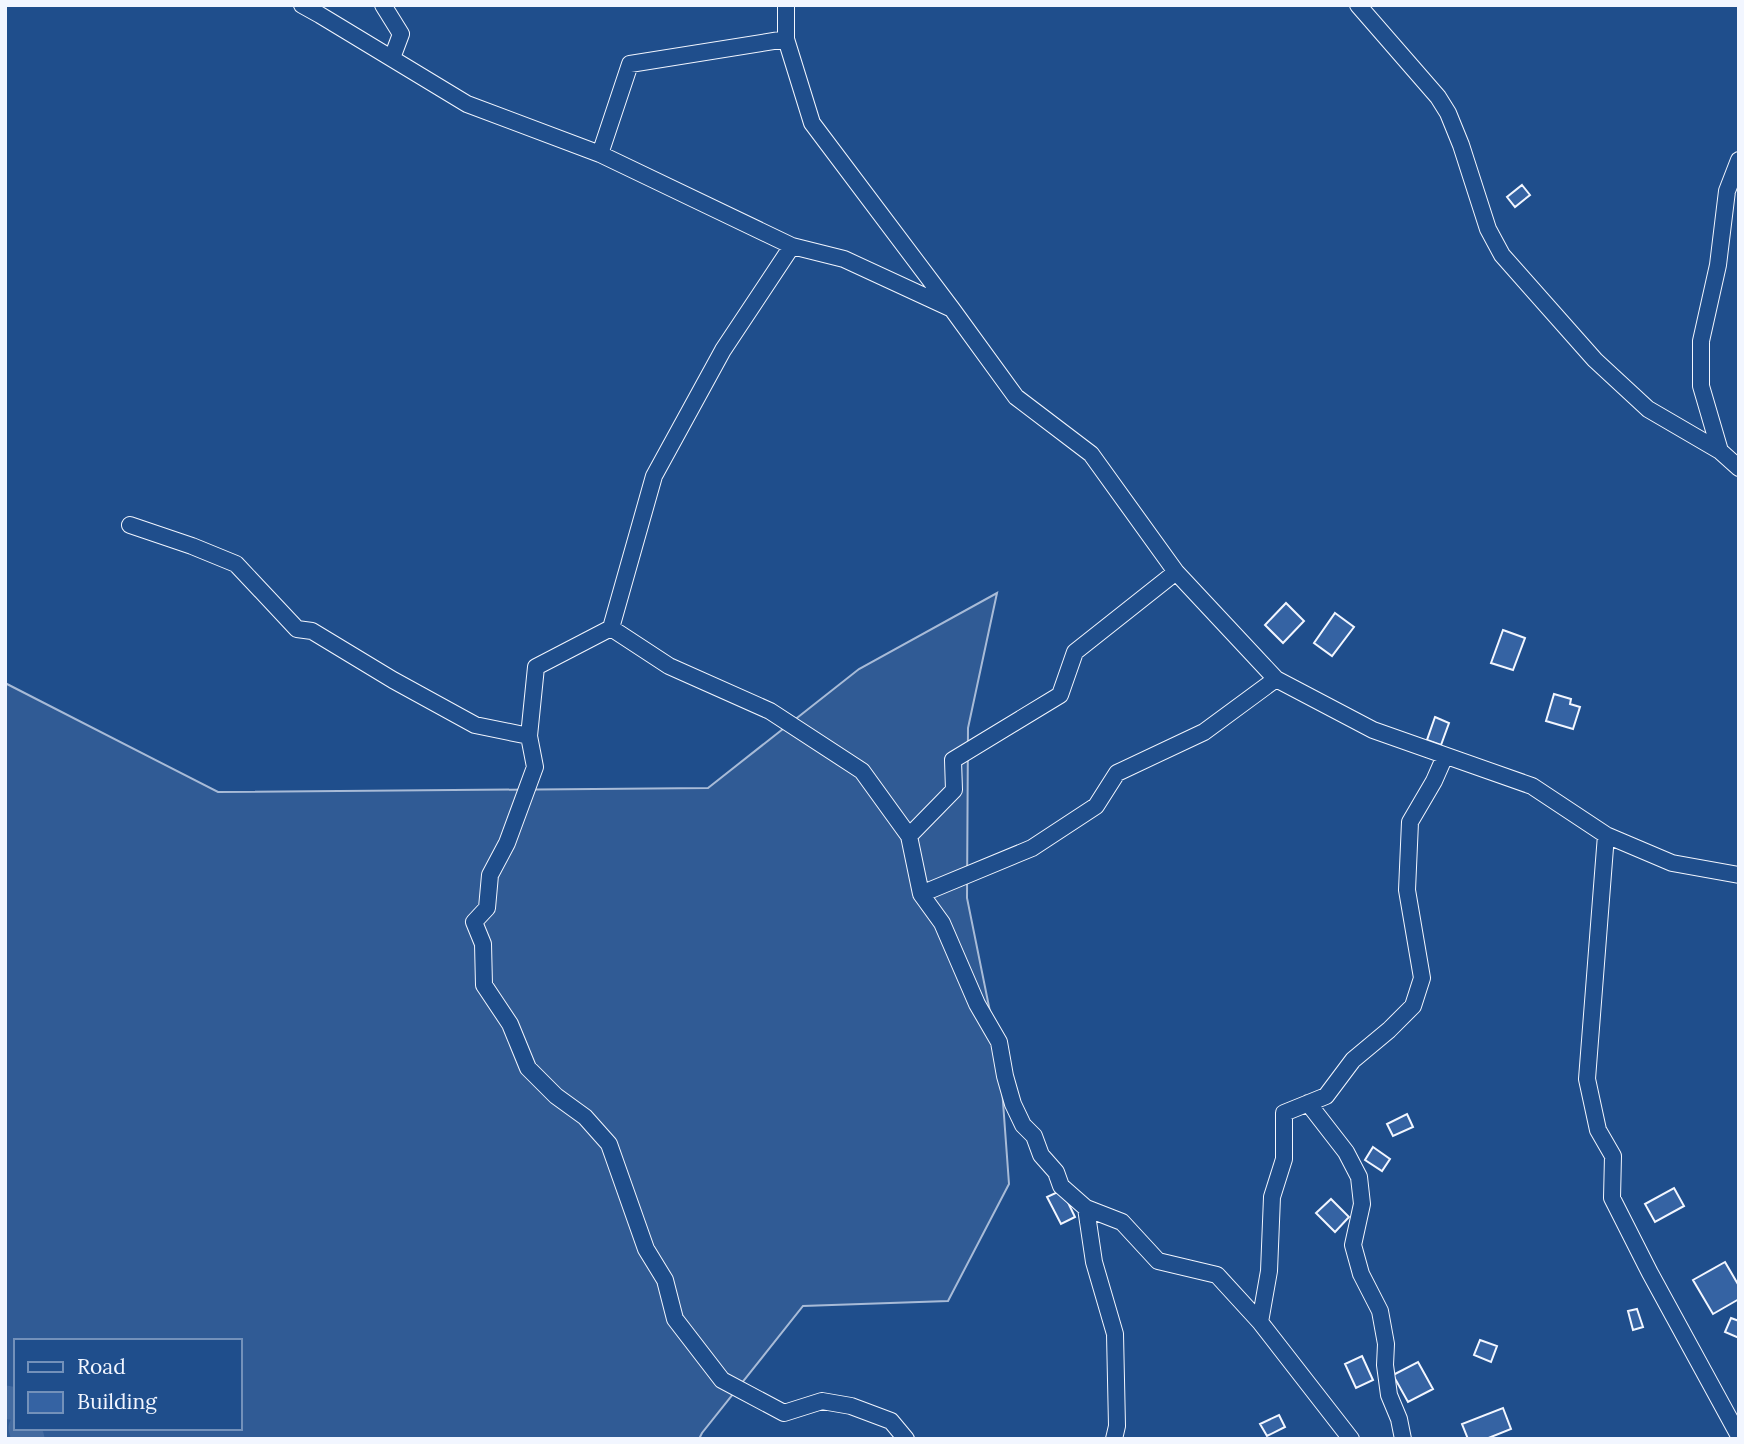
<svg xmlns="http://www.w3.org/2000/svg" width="1744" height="1444" font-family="Lora,serif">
<rect width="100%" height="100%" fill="#1f4e8c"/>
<path fill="#305b95" stroke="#a8bbd7" stroke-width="2" fill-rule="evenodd" d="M 997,593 L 968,728 L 967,898 L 1000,1061 L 1009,1184 L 948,1301 L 803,1306 L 702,1433 L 699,1439 L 5,1439 L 5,683 L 218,792 L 708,788 L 859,669 ZM 16,1341 L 240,1341 L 240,1428 L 16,1428 Z"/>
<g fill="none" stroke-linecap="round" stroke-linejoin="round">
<path stroke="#446ba0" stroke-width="33" d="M 5,1402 L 16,1404
M 25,1428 L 28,1439"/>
</g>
<path fill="#3563a3" stroke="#f2f6ff" stroke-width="2" d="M 1522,185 L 1530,195 L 1515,207 L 1507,197 Z
M 1286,603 L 1304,621 L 1283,643 L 1265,625 Z
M 1335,613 L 1354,627 L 1332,656 L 1314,643 Z
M 1503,630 L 1525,638 L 1513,670 L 1491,663 Z
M 1554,694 L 1571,699 L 1570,704 L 1580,707 L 1573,729 L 1546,721 Z
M 1435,717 L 1449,723 L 1441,745 L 1427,740 Z
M 1407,1114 L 1413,1127 L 1393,1136 L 1387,1124 Z
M 1373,1147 L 1390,1159 L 1382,1171 L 1365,1160 Z
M 1674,1188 L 1684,1206 L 1655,1222 L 1645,1204 Z
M 1062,1190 L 1075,1217 L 1061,1224 L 1047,1197 Z
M 1331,1199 L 1349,1217 L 1335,1232 L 1316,1213 Z
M 1725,1262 L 1739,1286 L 1739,1299 L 1713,1314 L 1693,1280 Z
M 1637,1309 L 1643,1327 L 1633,1330 L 1628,1311 Z
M 1731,1318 L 1739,1321 L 1739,1338 L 1725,1332 Z
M 1480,1340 L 1497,1346 L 1491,1362 L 1474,1355 Z
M 1362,1356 L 1373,1380 L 1356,1388 L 1345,1364 Z
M 1418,1362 L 1433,1389 L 1408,1402 L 1393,1375 Z
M 1503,1408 L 1511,1429 L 1486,1439 L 1468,1439 L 1462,1424 Z
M 1279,1415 L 1285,1427 L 1267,1436 L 1260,1424 Z"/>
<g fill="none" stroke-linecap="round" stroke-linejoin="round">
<g stroke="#f2f6ff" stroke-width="18">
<path id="street" d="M 302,5 L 320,15 L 467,104 L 600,154 L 792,246 L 844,259 L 950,308
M 383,5 L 401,34 L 392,58
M 786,5 L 786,39 L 812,123 L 952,309 L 1016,397 L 1091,454 L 1176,572 L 1276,679 L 1373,730 L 1532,786 L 1606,835 L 1587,1079 L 1598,1130 L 1613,1156 L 1612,1198 L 1650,1273 L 1739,1436
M 1358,5 L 1438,97 L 1448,113 L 1461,145 L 1488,229 L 1502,255 L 1595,360 L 1648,409 L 1720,451 L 1739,468
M 600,154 L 630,64 L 786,39
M 792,246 L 723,350 L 654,476 L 611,628 L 669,666 L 770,711 L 862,771 L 909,836 L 954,790 L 953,760 L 1060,695 L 1075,652 L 1176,572
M 1720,451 L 1701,386 L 1701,341 L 1718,265 L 1727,191 L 1739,160
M 130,525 L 192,546 L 236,564 L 297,629 L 312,631 L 393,680 L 475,725 L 529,736
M 611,628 L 536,667 L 529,736 L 535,767 L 507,843 L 490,875 L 487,908 L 474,922 L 483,944 L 484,985 L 510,1024 L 528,1068 L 556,1096 L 585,1117 L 609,1144 L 646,1249 L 665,1280 L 675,1319 L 722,1380 L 784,1413 L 822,1401 L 851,1406 L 891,1421 L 906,1439
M 1606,835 L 1672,863 L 1739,875
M 909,836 L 921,894 L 1032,848 L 1096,806 L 1117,773 L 1204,732 L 1276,679
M 921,894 L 942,923 L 977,1004 L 999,1042 L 1005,1076 L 1013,1104 L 1023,1125 L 1034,1136 L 1041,1155 L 1056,1172 L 1061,1186 L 1086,1208 L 1094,1262 L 1115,1334 L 1117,1426 L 1114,1439
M 1308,1103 L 1346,1152 L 1359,1177 L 1362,1204 L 1353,1245 L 1361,1274 L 1380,1311 L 1386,1344 L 1385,1365 L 1389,1395 L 1399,1419 L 1403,1439
M 1086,1208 L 1122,1222 L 1158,1261 L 1217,1275 L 1260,1322 L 1351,1439
M 1260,1322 L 1269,1271 L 1272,1197 L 1284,1159 L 1284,1113 L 1326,1096 L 1353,1060 L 1389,1030 L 1413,1006 L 1422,978 L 1407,890 L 1410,822 L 1434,781 L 1445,756"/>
</g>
<use href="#street" stroke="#1f4e8c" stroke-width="16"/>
</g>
<rect width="1744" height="1444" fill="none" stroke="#f2f6ff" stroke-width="14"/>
<rect x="14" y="1339" width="228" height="91" fill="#1f4e8c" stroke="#7391ba" stroke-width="2"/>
<rect x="28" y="1362" width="35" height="10" fill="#1f4e8c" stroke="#7391ba" stroke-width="2"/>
<text x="77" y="1374" font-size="21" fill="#f2f6ff">Road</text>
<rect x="28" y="1392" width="35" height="21" fill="#3563a3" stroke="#7391ba" stroke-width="2"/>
<text x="77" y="1409" font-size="21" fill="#f2f6ff">Building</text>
</svg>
